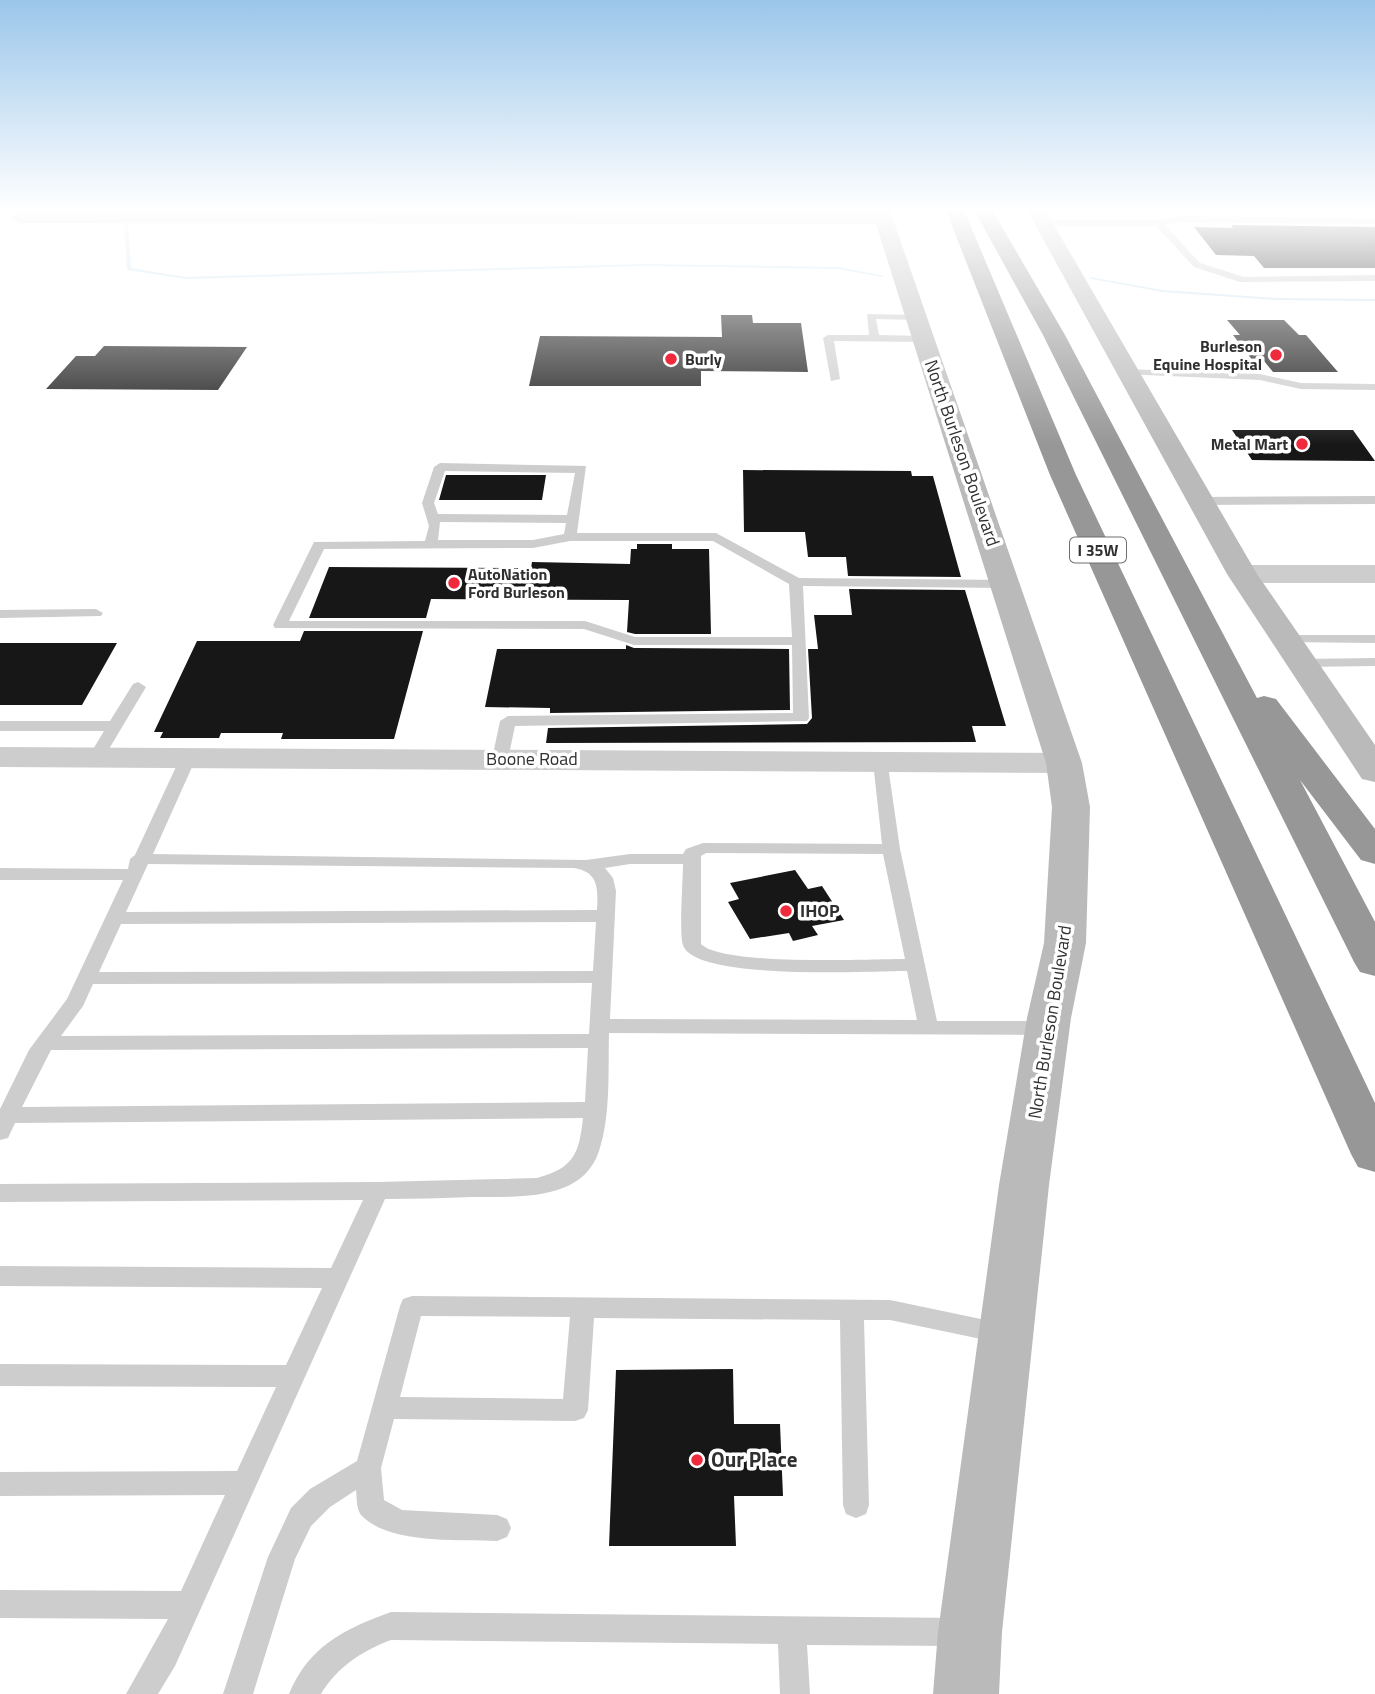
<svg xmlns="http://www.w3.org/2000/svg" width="1375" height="1694" font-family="'Titillium Web',sans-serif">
<rect width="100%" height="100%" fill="#fff"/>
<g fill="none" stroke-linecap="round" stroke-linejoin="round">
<path fill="#c9e1ee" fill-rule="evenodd" d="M 121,208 L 125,208 L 126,211 L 123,212 Z
M 126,222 L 128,223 L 131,268 L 186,277 L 644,264 L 838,267 L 884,276 L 882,277 L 838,269 L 644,266 L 186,279 L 127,270 L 124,223 Z
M 1090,277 L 1162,290 L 1277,298 L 1375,299 L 1375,301 L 1277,300 L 1162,292 L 1092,279 L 1090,278 Z"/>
</g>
<path fill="#171717" d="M 1231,225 L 1375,227 L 1375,268 L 1264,268 L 1254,256 L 1216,255 L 1194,227 L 1233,228 Z
M 721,315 L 752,315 L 753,323 L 801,323 L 808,372 L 701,371 L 701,386 L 529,386 L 540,336 L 722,337 Z
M 1227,320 L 1284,320 L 1299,335 L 1306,335 L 1338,372 L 1273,372 L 1264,361 L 1253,361 L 1233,335 L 1240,335 Z
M 104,346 L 247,347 L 218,390 L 46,389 L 76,356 L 95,356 Z
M 1232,430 L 1353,430 L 1375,461 L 1252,460 Z
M 743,470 L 911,471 L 912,476 L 933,476 L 961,577 L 848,576 L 846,557 L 808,557 L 805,532 L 744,532 Z
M 446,475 L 546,475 L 542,500 L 439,500 Z
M 637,544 L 672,544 L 672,549 L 709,549 L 711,634 L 635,634 L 627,632 L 629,600 L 431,599 L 426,618 L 309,618 L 329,567 L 531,568 L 532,562 L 630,564 L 631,549 L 637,549 Z
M 849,589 L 965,590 L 1006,726 L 972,726 L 976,742 L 546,743 L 548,728 L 807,724 L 812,718 L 808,649 L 818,649 L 814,615 L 852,615 Z
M 304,631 L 423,631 L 394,739 L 281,739 L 283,733 L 221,733 L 219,738 L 160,738 L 163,732 L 154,732 L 197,641 L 300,641 Z
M 0,643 L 117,643 L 82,705 L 0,705 Z
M 626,645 L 634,648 L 789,649 L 790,710 L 550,713 L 550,708 L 485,707 L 497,649 L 626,649 Z
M 795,870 L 808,889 L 822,886 L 844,920 L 812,926 L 818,935 L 793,941 L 789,933 L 750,939 L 728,902 L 739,899 L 730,883 Z
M 733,1369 L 734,1424 L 780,1424 L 783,1496 L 734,1496 L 736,1546 L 609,1546 L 616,1370 Z"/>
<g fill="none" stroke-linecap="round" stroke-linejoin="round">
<path fill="#cdcdcd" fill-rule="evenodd" d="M 1181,216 L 1375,218 L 1375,224 L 1181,222 L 1164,224 L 1200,263 L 1244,277 L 1375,275 L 1375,281 L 1240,282 L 1194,267 L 1156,226 L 1043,226 L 1039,223 L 1043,220 L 1158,220 Z
M 867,314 L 920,315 L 922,317 L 917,320 L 876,319 L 879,335 L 924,336 L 929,339 L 924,342 L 834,341 L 840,379 L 831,381 L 823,338 L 828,335 L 869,335 Z
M 1127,369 L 1260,374 L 1301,383 L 1375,384 L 1375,390 L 1301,389 L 1260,380 L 1123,374 L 1122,372 Z
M 440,463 L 586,466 L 577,533 L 716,533 L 799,578 L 1006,580 L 1013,584 L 1006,588 L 803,586 L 809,718 L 807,721 L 515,726 L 508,759 L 500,764 L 492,759 L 500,721 L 508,716 L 793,713 L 792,645 L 634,645 L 584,629 L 275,628 L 273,625 L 314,542 L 425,541 L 429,526 L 422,503 L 434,467 ZM 445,471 L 575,473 L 567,515 L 438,514 L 434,503 ZM 440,522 L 566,523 L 564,534 L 533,540 L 438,540 ZM 570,541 L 713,541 L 789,584 L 792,637 L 635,637 L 585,621 L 289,621 L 324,549 L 533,548 Z
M 1375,496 L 1375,504 L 1200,505 L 1194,501 L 1200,497 Z
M 96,609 L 103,613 L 101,616 L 0,618 L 0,610 Z
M 1286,635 L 1375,635 L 1375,643 L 1281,642 L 1279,639 L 1281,636 Z
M 1375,658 L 1375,666 L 1302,667 L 1295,663 L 1302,659 Z
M 138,682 L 146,687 L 103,759 L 97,761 L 89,756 L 104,731 L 0,731 L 0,721 L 110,721 L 133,684 Z
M 189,751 L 197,756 L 153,854 L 586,860 L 630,854 L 683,854 L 686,849 L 703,843 L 882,844 L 873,762 L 875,759 L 887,759 L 900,849 L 937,1021 L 1047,1021 L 1054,1023 L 1057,1028 L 1054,1033 L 1047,1035 L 609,1033 C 608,1071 611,1115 599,1151 C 582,1203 515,1196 472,1197 C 443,1198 414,1199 385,1199 L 175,1666 L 158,1694 L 126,1694 L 168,1619 L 0,1618 L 0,1590 L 181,1591 L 225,1495 L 0,1496 L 0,1472 L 237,1471 L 276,1387 L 0,1386 L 0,1364 L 286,1365 L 322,1288 L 0,1286 L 0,1266 L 331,1268 L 363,1200 L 0,1202 L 0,1184 L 378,1182 L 537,1178 C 574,1168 579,1154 583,1118 L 15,1123 L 8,1138 L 0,1140 L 0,1109 L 29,1050 L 67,999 L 123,880 L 0,880 L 0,868 L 128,869 L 130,859 L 135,855 L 181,756 ZM 706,853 L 883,854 L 905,959 C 869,959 722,966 701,944 L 701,856 ZM 148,864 L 574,868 C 599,872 598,889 597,910 L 126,912 ZM 630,864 L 683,864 C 683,880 679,934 683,945 C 694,981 871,971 907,971 L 917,1020 L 610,1019 L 616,891 L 613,878 L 605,868 ZM 596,922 L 593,971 L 99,972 L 121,924 ZM 592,983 L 589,1034 L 61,1036 L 83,1006 L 93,984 ZM 588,1048 L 585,1102 L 22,1107 L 51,1050 Z
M 412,1296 L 890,1300 L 1000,1323 L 1009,1326 L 1012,1333 L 1009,1340 L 1000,1343 L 890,1320 L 864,1320 L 869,1505 L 866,1514 L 856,1518 L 846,1514 L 843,1505 L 840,1320 L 594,1318 L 588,1410 L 584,1418 L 575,1421 L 394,1419 L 381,1468 L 384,1500 L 402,1510 L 497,1515 L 507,1519 L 511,1528 L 507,1537 L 497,1541 C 459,1539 391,1545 362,1516 C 356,1510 357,1498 356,1490 L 330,1507 L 311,1526 L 295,1559 L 253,1694 L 223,1694 L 268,1557 L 291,1508 L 310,1489 L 357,1461 L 400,1306 L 403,1299 ZM 421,1316 L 570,1317 L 563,1399 L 400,1397 Z
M 391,1612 L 959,1618 L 969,1622 L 973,1632 L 969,1642 L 959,1646 L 807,1645 L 810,1694 L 780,1694 L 778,1644 L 391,1640 C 362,1651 337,1667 321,1694 L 289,1694 C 309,1646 344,1629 391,1612 Z"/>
<path fill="#cdcdcd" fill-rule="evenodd" d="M 1242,565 L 1375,565 L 1375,583 L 1242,583 L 1232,580 L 1228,574 L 1232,568 Z
M 0,747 L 1064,753 L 1076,756 L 1081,763 L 1076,770 L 1064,773 L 0,767 Z"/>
<path fill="#bababa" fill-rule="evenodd" d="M 871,208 L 889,208 L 1082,763 L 1090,807 L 1086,943 L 1071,1018 L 1049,1185 L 1002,1632 L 999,1694 L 933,1694 L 938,1632 L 999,1185 L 1027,1018 L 1044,943 L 1052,807 L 1046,763 L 876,224 L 19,223 L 10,217 L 19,211 L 872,212 Z
M 1026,208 L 1044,208 L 1257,574 L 1375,745 L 1375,782 L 1362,779 L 1227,574 Z"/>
<path fill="#979797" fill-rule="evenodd" d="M 945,208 L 963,208 L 1076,475 L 1375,1103 L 1375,1172 L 1358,1167 L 1351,1154 L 1050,475 Z
M 973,208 L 991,208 L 1065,335 L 1257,698 L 1264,696 L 1276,699 L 1375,829 L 1375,864 L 1361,860 L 1300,780 L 1375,922 L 1375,976 L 1360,972 L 1354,962 L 1043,335 Z"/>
</g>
<linearGradient id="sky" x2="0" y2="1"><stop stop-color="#9bc6ea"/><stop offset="0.47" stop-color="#fff"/><stop offset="1" stop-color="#fff" stop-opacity="0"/></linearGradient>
<rect width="1375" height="446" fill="url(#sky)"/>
<g fill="#f02a3d" stroke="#fff" stroke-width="2.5">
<circle cx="1276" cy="355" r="7"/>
<circle cx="671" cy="359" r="7"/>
<circle cx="1302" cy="444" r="7"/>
<circle cx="454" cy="583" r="7"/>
<circle cx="786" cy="911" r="7"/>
<circle cx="697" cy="1460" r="7"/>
</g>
<g text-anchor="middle" stroke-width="7" stroke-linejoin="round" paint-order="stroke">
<g font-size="16" font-weight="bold" fill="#303030" stroke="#fff" text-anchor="end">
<text x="1262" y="352">Burleson<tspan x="1262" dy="18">Equine Hospital</tspan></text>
<text x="685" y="365" text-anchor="start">Burly</text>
<text x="1288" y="450">Metal Mart</text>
<text x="468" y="580" text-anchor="start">AutoNation<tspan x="468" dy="18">Ford Burleson</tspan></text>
</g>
<rect fill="#fff" stroke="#6e6e6e" stroke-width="2" x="1070" y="537.5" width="56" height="25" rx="5"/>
<g font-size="16" font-weight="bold" fill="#303030">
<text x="1098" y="556">I 35W</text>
</g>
<g font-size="18" fill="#303030" stroke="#fff">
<text transform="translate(962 453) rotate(71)" y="6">North Burleson Boulevard</text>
<text x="532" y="765">Boone Road</text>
<text transform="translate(1050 1022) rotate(-81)" y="6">North Burleson Boulevard</text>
</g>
<g font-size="18" font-weight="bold" fill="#303030" stroke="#fff" text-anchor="start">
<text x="800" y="917">IHOP</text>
</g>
<g font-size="21" font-weight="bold" fill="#303030" stroke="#fff" text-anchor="start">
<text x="711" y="1467">Our Place</text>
</g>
</g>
</svg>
